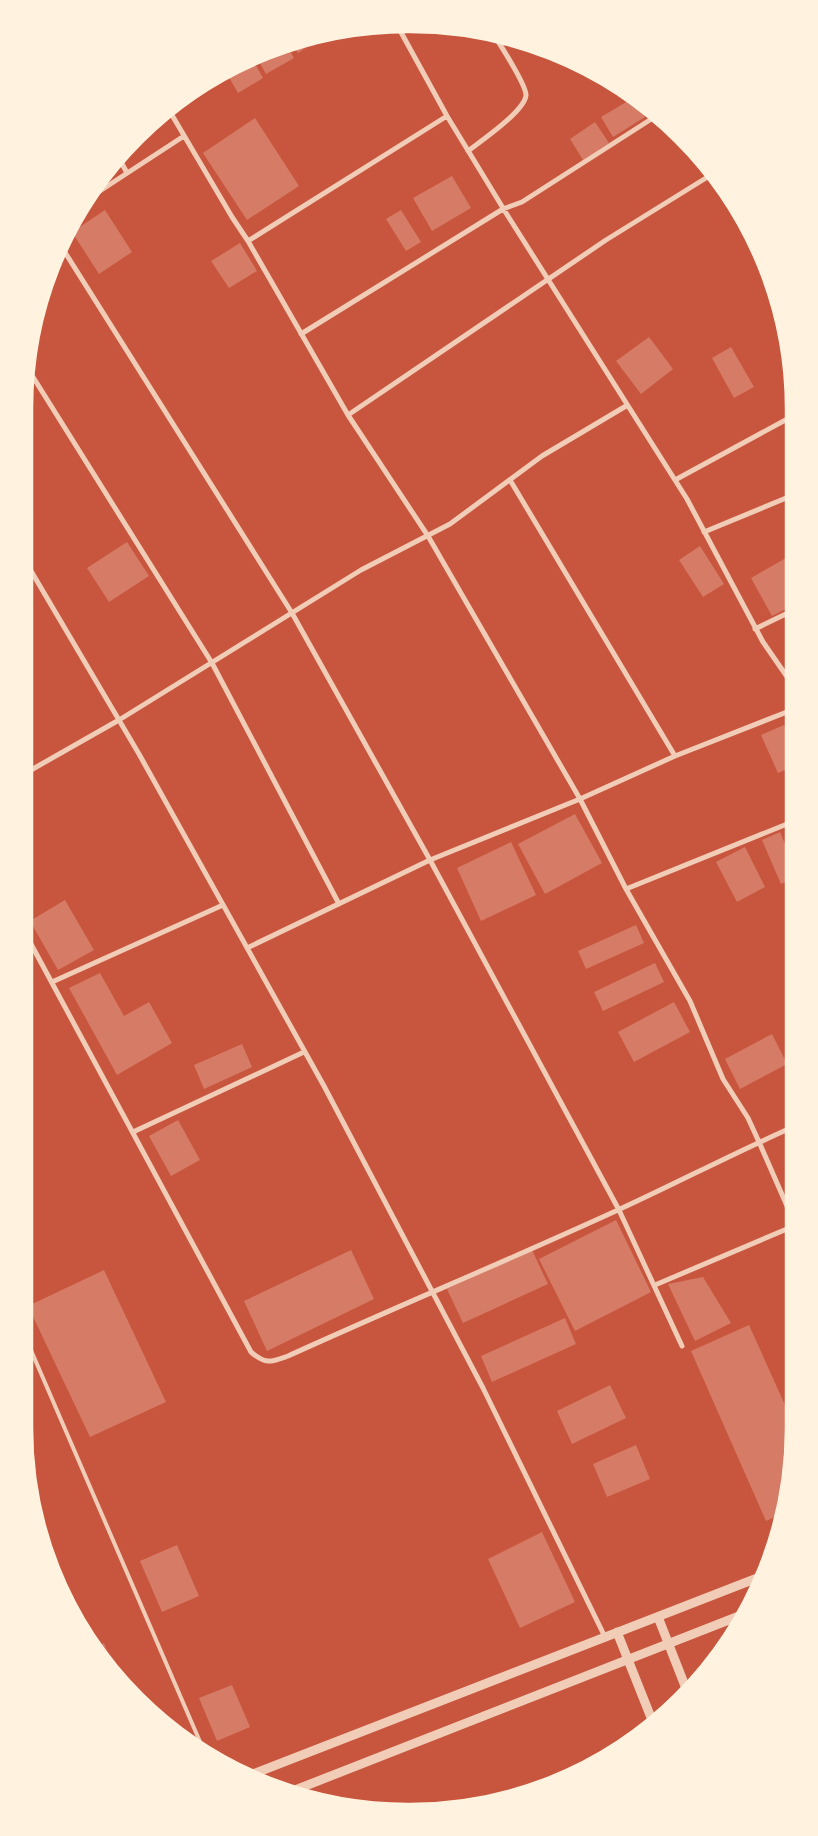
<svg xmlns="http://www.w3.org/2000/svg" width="818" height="1836" font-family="'Crimson Pro',serif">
<rect width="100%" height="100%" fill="#c8553d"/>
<path fill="#d67c66" d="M 319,36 L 320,38 L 298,53 L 292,44 Z
M 287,46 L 294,58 L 266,74 L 256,56 Z
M 252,58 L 263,78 L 238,93 L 226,72 Z
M 633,98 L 645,117 L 613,137 L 601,117 Z
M 255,118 L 299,186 L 247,220 L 203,153 Z
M 595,122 L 609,143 L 583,160 L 570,139 Z
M 687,148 L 688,148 L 707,167 L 702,171 Z
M 452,176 L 471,208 L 432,231 L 413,198 Z
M 105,210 L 132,252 L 99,274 L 72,232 Z
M 401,210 L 421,242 L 406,251 L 386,219 Z
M 240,243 L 257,271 L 229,288 L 211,261 Z
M 649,337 L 673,369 L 641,394 L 616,361 Z
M 731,347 L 754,387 L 734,398 L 712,358 Z
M 127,542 L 149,576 L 109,602 L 87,568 Z
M 700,546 L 724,584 L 703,597 L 679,560 Z
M 791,555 L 792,606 L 772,616 L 751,578 Z
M 784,725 L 792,744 L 792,767 L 778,773 L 761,735 Z
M 575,814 L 602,863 L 545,894 L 518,844 Z
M 780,832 L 792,861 L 793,879 L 781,884 L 762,840 Z
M 511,842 L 536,895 L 481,921 L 457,868 Z
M 745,847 L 765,887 L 737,902 L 716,862 Z
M 65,900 L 94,950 L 58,970 L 30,921 Z
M 636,925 L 644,943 L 586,969 L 578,951 Z
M 655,963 L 664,982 L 603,1011 L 594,992 Z
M 100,973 L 124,1016 L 149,1002 L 172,1043 L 117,1075 L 69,988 Z
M 674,1002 L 690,1032 L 634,1062 L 618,1032 Z
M 772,1034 L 787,1064 L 740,1089 L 725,1059 Z
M 242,1044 L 252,1067 L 204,1089 L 194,1065 Z
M 178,1120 L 200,1160 L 171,1176 L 149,1136 Z
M 616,1220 L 651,1292 L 575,1331 L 539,1259 Z
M 351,1250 L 374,1299 L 267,1351 L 244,1301 Z
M 532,1250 L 548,1284 L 463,1323 L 447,1289 Z
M 104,1270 L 166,1402 L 90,1437 L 28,1306 Z
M 703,1277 L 731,1323 L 695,1341 L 668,1284 Z
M 794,1306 L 794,1331 L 785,1310 Z
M 565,1318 L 576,1344 L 492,1382 L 481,1356 Z
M 749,1325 L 794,1425 L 787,1502 L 783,1513 L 766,1521 L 691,1351 Z
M 610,1385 L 626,1418 L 572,1444 L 557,1411 Z
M 636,1445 L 650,1479 L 607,1497 L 593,1464 Z
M 542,1532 L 575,1602 L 520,1628 L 488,1559 Z
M 177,1545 L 199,1596 L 162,1612 L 140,1561 Z
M 104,1643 L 116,1675 L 116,1676 L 95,1647 Z
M 232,1685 L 250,1727 L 217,1741 L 199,1698 Z"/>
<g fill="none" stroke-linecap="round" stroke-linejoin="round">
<path stroke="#f1ccb7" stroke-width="4" d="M 24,1334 L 204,1751"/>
<path stroke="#f1ccb7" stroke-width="5" d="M 397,25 L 447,116 L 506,213 L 687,499 L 763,642 L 792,684
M 169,110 L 232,217 L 248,241 L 348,415 L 428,536 L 580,799 L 626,889 L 690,1001 L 723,1079 L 748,1118 L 759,1142 L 794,1222
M 468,151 C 481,141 525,111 526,95 C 526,85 500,44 493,34
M 119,158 L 127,173
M 86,200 L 184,136
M 248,241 L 447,116
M 61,246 L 292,613 L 430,860 L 619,1210 L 682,1346
M 301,334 L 503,209 L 522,202 L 656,116
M 28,369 L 212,663 L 339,904
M 348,415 L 606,240 L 714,173
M 510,480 L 675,756
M 675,480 L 791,417
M 704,532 L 791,496
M 24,559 L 139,754 L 324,1086 L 483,1388 L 605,1637
M 755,629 L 792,611
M 24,774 L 119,720 L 361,570 L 450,524 L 542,456 L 626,406
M 626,889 L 792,822
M 24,931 L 251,1352 C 266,1365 271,1362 288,1356 C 398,1306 509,1260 618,1210 C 677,1183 734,1153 793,1127
M 247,948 L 430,860 L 580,799 L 675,756 L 792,710
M 52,982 L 223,905
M 133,1132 L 304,1052
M 655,1285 L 794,1226"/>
<path stroke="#f1ccb7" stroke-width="9" d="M 658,1617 L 687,1691
M 617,1632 L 652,1720
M 253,1774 L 765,1575
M 295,1790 L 739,1616"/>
</g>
<path d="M0 0H818V1836H0ZM408 32H410A376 376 0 0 1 786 408V1428A376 376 0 0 1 410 1804H408A376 376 0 0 1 32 1428V408A376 376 0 0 1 408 32Z" fill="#fff3e0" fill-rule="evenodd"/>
<path fill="none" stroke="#fff3e0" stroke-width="2.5" d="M408 32H410A376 376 0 0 1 786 408V1428A376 376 0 0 1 410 1804H408A376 376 0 0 1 32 1428V408A376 376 0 0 1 408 32Z"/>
</svg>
